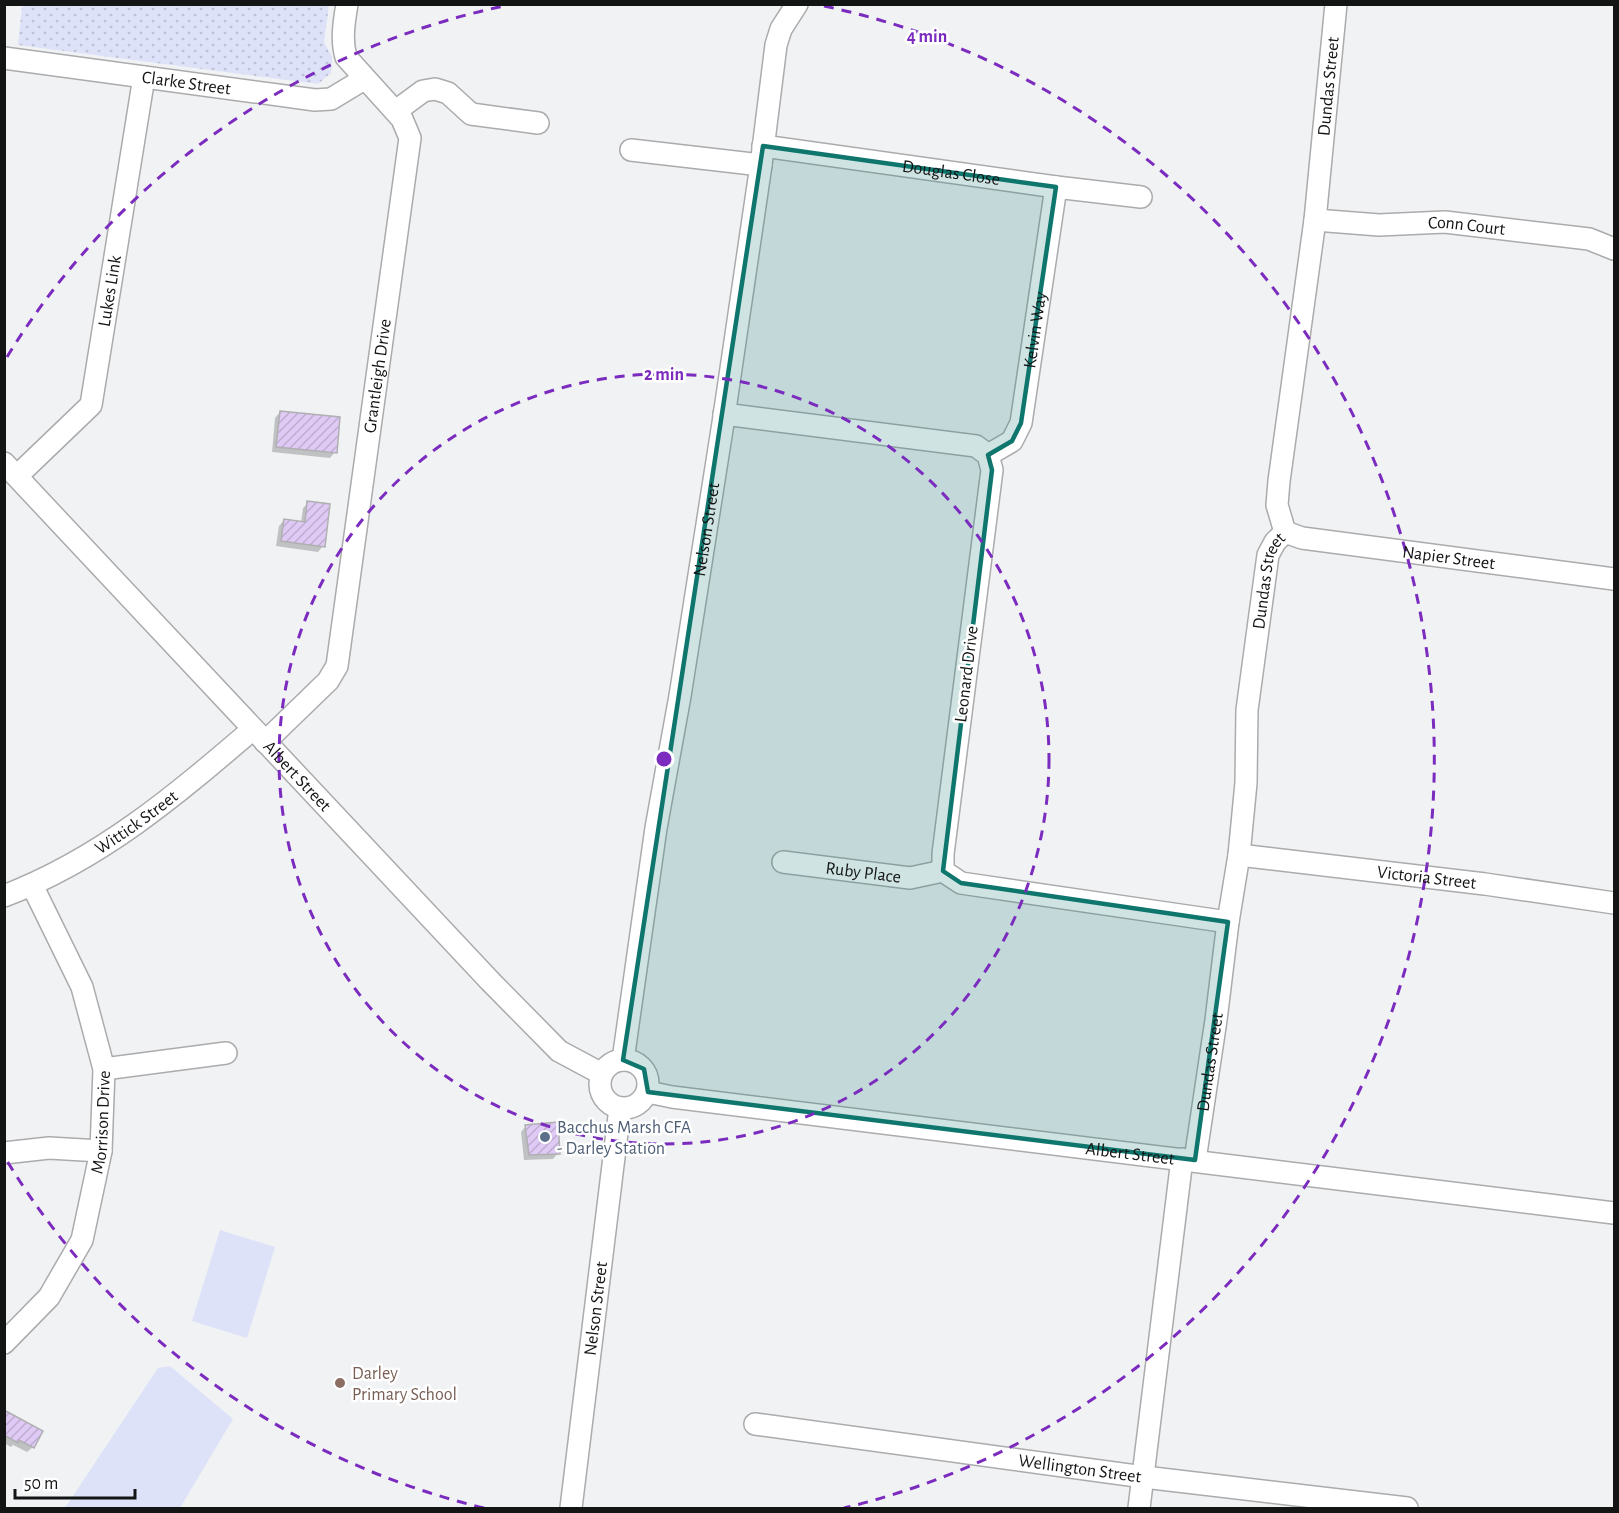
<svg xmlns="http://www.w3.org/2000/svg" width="1619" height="1513" font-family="'Alegreya Sans',sans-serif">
<defs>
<pattern id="park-dots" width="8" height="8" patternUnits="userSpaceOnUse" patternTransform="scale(1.5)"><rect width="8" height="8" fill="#dde2f9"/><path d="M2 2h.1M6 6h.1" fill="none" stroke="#bdc1d5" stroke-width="1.8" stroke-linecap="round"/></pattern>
<pattern id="building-hatch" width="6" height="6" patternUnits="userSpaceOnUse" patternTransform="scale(1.5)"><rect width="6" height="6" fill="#dfcaf5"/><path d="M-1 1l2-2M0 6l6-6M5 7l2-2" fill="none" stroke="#beadd1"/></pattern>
</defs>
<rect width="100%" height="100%" fill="#f1f2f4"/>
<path fill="#dde2f9" d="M 220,1230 L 275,1247 L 247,1338 L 192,1321 Z
M 170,1366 L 233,1419 L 180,1508 L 65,1508 L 158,1368 Z"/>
<path fill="url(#park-dots)" d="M 329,5 L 324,42 L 332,57 L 331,73 L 318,84 L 18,45 L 22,7 L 26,5 Z"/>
<path fill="#0003" d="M 280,412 L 335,452 L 330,458 L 272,452 L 275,418 Z
M 308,503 L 323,546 L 318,552 L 276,546 L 279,526 L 284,520 L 301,523 L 303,508 Z
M 526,1126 L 558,1153 L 553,1159 L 524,1160 L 521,1132 Z
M 4,1415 L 33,1447 L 27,1452 L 13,1445 L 11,1447 L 4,1443 Z"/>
<path fill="url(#building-hatch)" stroke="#b0afb1" stroke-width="1.5" d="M 280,411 L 340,417 L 337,453 L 276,447 Z
M 307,501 L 330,504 L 325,547 L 281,541 L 284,519 L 305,522 Z
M 558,1122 L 560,1154 L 529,1155 L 525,1125 Z
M 4,1410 L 43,1431 L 34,1448 L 19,1440 L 18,1443 L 4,1435 Z"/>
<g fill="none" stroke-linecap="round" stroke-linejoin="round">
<g stroke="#ababad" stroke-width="24">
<g id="minor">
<path id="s1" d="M 4,58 L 315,100 L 331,99 L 364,79"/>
<path d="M 396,111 L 423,91 L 435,89 L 448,93 L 471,114 L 538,123"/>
<path id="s2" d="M 763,146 L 1056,187 L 1141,197"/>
<path d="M 631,150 L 761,165"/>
<path id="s3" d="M 1315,220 L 1379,225 L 1445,222 L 1589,239 L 1614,249"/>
<path d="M 724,414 L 976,446 L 988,455 L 992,470 L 943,854 L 943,871 L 961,883 L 1228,922"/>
<path id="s4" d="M 988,455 L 1012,441 L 1021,423 L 1056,187"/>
<path id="s5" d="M 4,463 L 490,981 L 559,1051 L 602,1074"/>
<path id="s6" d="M 17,476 L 91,405 L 144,77"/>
<path id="s7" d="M 1285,532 L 1302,538 L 1614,579"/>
<path id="s8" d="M 265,742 L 328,681 L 337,666 L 410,138 L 402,119 L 346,57 C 341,40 344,22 347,4"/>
<path id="s9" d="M 1239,855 L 1485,884 L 1614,903"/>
<path id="s10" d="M 783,862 L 910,878 L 943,871"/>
<path id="s11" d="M 4,896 C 101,859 176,795 253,729"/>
<circle cx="624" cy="1084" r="24"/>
<path id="s12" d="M 623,1060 L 656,828 L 680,696 L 723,423 L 761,165 L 776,45 L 781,29 L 797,4"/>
<path d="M 104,1069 L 226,1053"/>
<path id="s13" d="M 648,1092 L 672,1097 L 1614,1213"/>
<path d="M 4,1153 L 49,1148 L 101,1151"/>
<path id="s14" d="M 1195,1160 L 1216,1020 L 1228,922 L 1239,855 L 1246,783 L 1247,710 L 1268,555 L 1275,542 L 1285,532 L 1277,505 L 1279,481 L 1315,220 L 1336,4"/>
<path id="s15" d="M 4,1343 L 49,1297 L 82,1240 L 101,1151 L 104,1069 L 82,987 L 32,885"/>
<path id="s16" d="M 755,1424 L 1144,1477 L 1407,1508"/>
<path id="s17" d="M 571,1508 L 620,1108"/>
<path d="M 1139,1508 L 1182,1159"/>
</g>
</g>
<use href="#minor" stroke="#fff" stroke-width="21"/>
</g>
<path fill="#0f766e" fill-opacity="0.2" stroke="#0f766e" stroke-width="4.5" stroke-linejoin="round" d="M 763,146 L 1056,187 L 1021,423 L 1012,441 L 988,455 L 992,470 L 943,871 L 961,883 L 1228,922 L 1195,1160 L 648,1092 L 644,1069 L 623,1060 Z"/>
<g fill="none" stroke="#7b2cbf" stroke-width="3" stroke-dasharray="10 8">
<circle cx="664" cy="759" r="385"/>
<path d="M484 1508A770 770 0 0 1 7 1161M7 357A770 770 0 0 1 504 6M824 6A770 770 0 0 1 844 1508"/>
</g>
<circle fill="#5c6f8a" stroke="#fff" stroke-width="2" cx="545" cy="1137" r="6"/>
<circle fill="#8d6e63" stroke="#fff" stroke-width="2" cx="340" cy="1383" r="6"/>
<g text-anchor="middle" stroke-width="5" stroke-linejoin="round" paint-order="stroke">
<g font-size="18" fill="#131414" stroke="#fff">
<text dy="6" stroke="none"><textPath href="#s1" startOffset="184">Clarke Street</textPath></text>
<text dy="6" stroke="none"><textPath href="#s14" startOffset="1089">Dundas Street</textPath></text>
<text dy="6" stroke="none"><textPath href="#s2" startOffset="190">Douglas Close</textPath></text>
<text dy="6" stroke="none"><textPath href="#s3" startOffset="152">Conn Court</textPath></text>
<text dy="6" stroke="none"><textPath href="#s6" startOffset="218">Lukes Link</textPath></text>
<text dy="6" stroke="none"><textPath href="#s4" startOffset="142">Kelvin Way</textPath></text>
<text dy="6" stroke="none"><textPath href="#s8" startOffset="398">Grantleigh Drive</textPath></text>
<text dy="6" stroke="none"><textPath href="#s12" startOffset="537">Nelson Street</textPath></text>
<text dy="6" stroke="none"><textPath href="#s7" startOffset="166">Napier Street</textPath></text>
<text dy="6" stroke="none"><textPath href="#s14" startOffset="585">Dundas Street</textPath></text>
<text transform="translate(966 674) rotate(-83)" y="6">Leonard Drive</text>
<text dy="6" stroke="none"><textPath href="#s5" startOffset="429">Albert Street</textPath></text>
<text dy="6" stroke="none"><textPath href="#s11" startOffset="152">Wittick Street</textPath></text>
<text dy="6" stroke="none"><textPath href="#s10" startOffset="81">Ruby Place</textPath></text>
<text dy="6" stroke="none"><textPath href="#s9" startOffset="189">Victoria Street</textPath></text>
<text dy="6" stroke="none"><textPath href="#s14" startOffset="99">Dundas Street</textPath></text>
<text dy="6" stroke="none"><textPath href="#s15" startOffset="250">Morrison Drive</textPath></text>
<text dy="6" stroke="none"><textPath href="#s13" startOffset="486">Albert Street</textPath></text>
<text dy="6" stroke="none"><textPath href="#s17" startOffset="201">Nelson Street</textPath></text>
<text dy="6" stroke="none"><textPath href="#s16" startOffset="328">Wellington Street</textPath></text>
</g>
<g font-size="18" fill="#4e5e75" stroke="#fff" text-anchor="start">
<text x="557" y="1133">Bacchus Marsh CFA<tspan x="557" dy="21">- Darley Station</tspan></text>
</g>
<g font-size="18" fill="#785e54" stroke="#fff" text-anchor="start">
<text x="352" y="1379">Darley<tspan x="352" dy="21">Primary School</tspan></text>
</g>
</g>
<circle cx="664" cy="759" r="9" fill="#7b2cbf" stroke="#fff" stroke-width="3"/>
<g font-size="18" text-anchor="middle" font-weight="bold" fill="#7b2cbf" stroke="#fff" stroke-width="5" stroke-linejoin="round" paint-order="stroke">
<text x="927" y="42">4 min</text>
<text x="664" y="380">2 min</text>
</g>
<rect width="1619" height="1513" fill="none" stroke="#131414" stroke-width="12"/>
<path d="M15 1489v9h120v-9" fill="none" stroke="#131414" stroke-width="3"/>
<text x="24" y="1489" font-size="18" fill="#131414" stroke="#ffffff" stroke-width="4.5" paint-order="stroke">50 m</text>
</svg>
